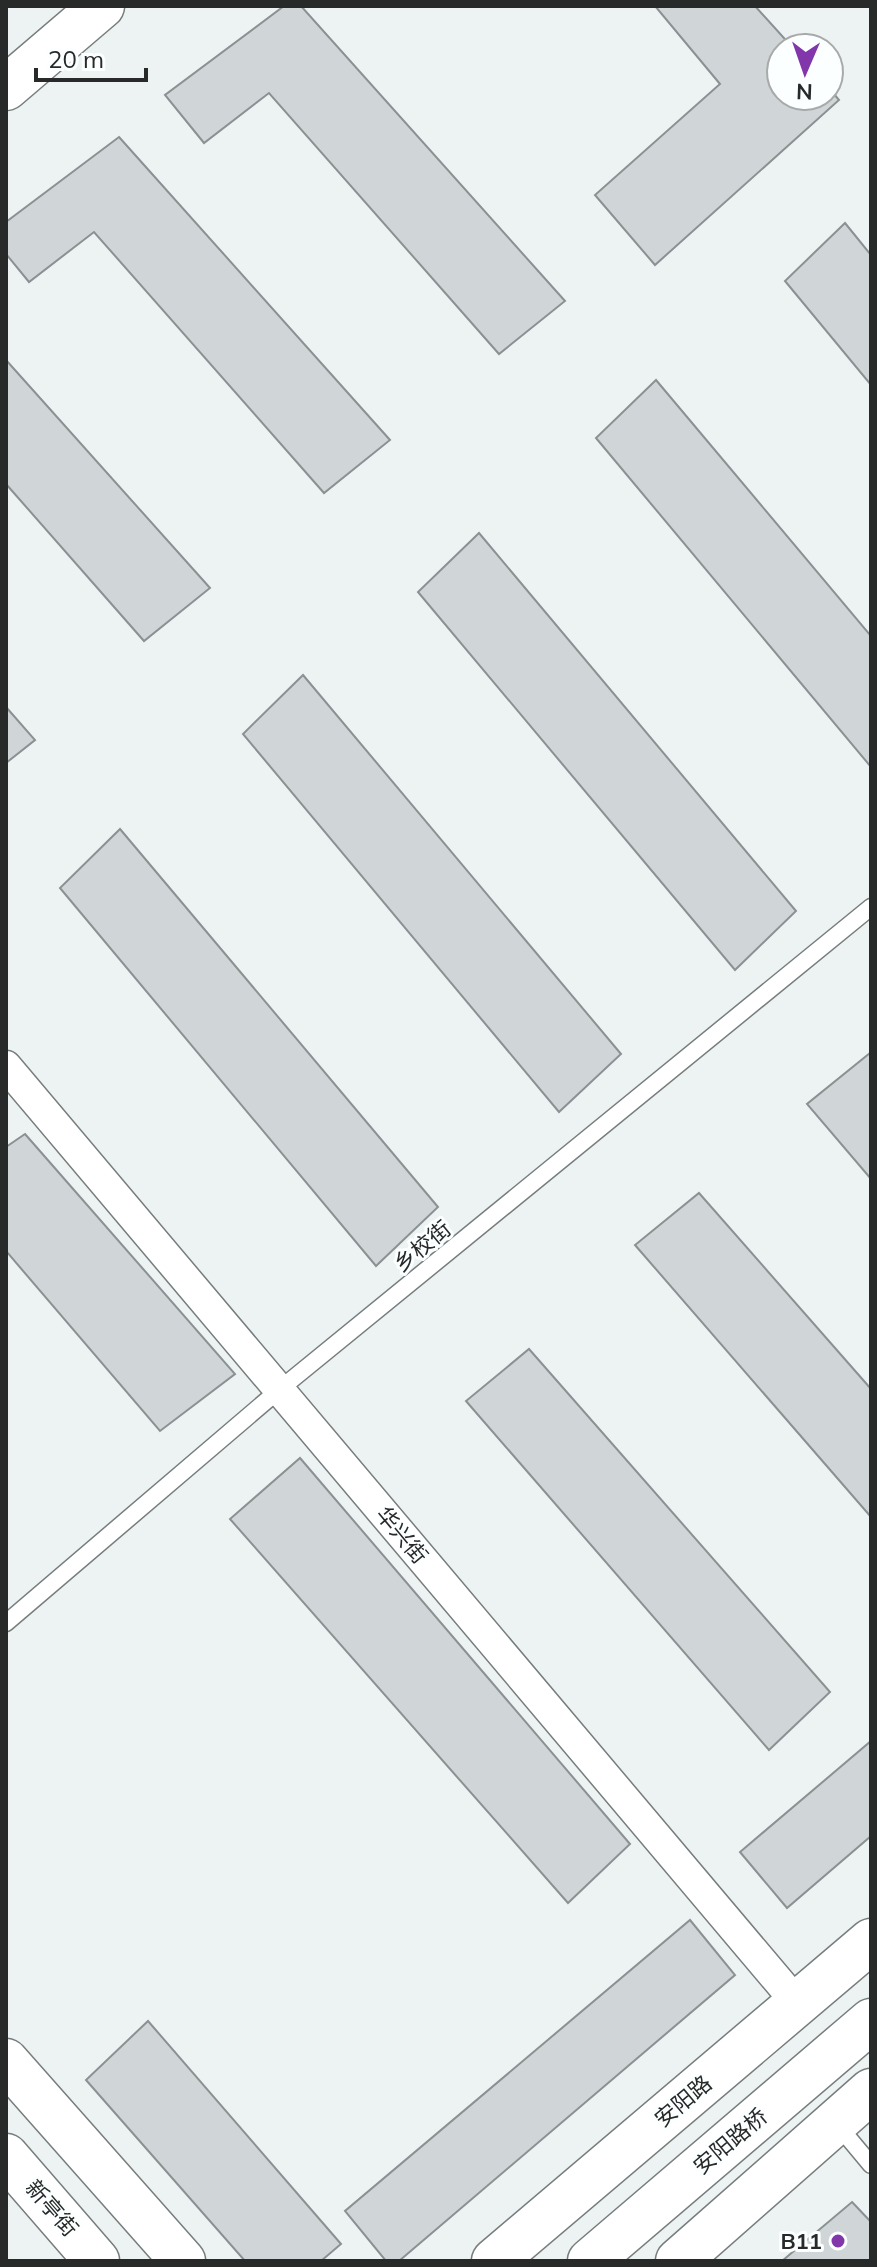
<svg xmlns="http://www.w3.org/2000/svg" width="877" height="2267" font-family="Mulish,'Noto Sans SC',sans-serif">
<rect width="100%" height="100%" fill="#ecf3f2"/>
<path fill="#d0d6d8" stroke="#8b9192" stroke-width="2" d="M 284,6 L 301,6 L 565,301 L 499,354 L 269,93 L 204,143 L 165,95 Z
M 655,6 L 755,6 L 793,48 L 781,48 L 781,96 L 829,96 L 829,88 L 839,100 L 655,265 L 595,195 L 720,84 Z
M 119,137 L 390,440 L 324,493 L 94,232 L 29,282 L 6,254 L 6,222 Z
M 845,223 L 871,255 L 871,385 L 785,281 Z
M 6,360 L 210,588 L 144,641 L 6,484 Z
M 656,380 L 871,636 L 871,767 L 596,438 Z
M 479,533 L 796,911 L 735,970 L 418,592 Z
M 303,675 L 621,1054 L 559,1112 L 243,734 Z
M 6,707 L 35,740 L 6,763 Z
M 120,829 L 438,1207 L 376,1266 L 60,888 Z
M 870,1053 L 871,1053 L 871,1179 L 807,1104 Z
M 25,1134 L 235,1374 L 160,1431 L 6,1251 L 6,1147 Z
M 699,1193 L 871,1389 L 871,1517 L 635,1245 Z
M 529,1349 L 830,1692 L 769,1750 L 466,1401 Z
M 300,1458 L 630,1844 L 568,1903 L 230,1519 Z
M 871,1741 L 871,1836 L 787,1908 L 740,1852 Z
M 690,1920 L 735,1975 L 399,2261 L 386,2261 L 345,2211 Z
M 148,2021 L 341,2244 L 321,2261 L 245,2261 L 86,2080 Z
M 852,2202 L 871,2222 L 871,2261 L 782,2261 Z"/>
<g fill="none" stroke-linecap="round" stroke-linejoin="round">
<g stroke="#777d7d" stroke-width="19">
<path id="lane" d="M 6,1623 L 279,1390 L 871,907
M 836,2123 L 871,2165"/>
</g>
<g stroke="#777d7d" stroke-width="33">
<path id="street" d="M 6,1066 L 797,2003"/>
</g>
<g stroke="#777d7d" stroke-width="47">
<path id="secondary" d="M 6,2061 L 183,2261
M 6,2156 L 97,2261
M 494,2261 L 871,1941
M 590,2261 L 871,2021
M 678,2261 L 871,2091"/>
</g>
<g stroke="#777d7d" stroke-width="47">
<path id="primary" d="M 6,88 L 102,6"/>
</g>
<use href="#lane" stroke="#fff" stroke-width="16"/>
<use href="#street" stroke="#fff" stroke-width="30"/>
<use href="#secondary" stroke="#fff" stroke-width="44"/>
<use href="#primary" stroke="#fff" stroke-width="44"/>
</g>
<circle fill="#8137a9" stroke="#fcffff" stroke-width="3" cx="838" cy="2241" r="8"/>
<g text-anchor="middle" stroke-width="6" stroke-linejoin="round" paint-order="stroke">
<g font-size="22" fill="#272a29" stroke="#fcffff">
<text transform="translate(422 1246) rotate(-39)" y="8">乡校街</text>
<text transform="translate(402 1535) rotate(50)" y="8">华兴街</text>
<text transform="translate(683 2101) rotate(-40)" y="8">安阳路</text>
<text transform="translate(730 2141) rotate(-40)" y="8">安阳路桥</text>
<text transform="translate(52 2208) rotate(49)" y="8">新亭街</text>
</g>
<g font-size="22" font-weight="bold" fill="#272a29" stroke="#fcffff" text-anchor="end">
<text x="822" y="2249">B11</text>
</g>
</g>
<rect width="877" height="2267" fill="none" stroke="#272a29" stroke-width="16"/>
<g transform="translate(805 72) rotate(182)"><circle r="38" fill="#fcffff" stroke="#a7aaa9" stroke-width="2"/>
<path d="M0-6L14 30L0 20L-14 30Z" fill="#8137a9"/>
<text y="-12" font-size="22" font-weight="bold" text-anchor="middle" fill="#272a29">N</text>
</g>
<path d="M36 68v12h110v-12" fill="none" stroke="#272a29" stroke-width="4"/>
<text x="48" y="68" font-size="24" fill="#272a29" stroke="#fcffff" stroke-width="6" paint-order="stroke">20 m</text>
</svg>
